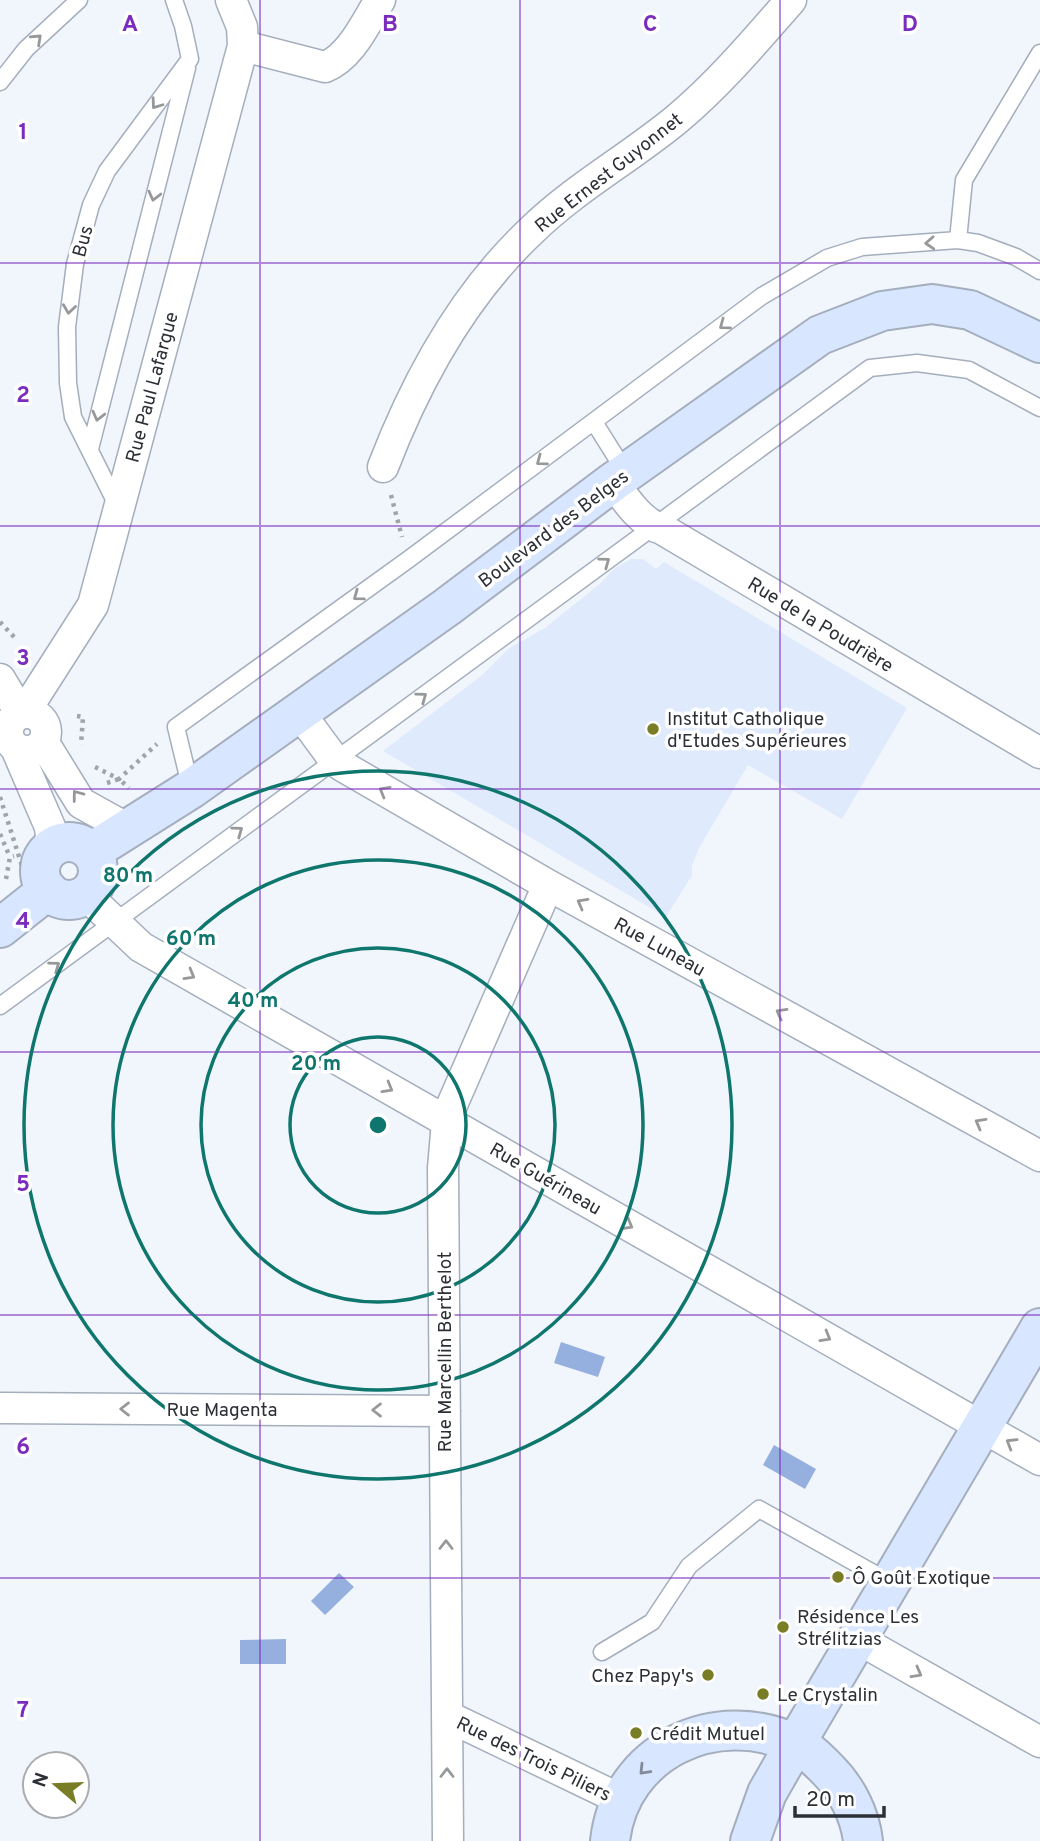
<svg xmlns="http://www.w3.org/2000/svg" width="1040" height="1841" font-family="Overpass,sans-serif">
<rect width="100%" height="100%" fill="#f1f5fc"/>
<path fill="#dfeafd" d="M 631,559 L 643,559 L 656,569 L 664,562 L 907,708 L 842,819 L 748,765 L 699,848 L 692,866 L 692,875 L 666,917 L 383,751 L 481,676 L 508,649 L 545,628 L 601,583 L 614,569 Z"/>
<path fill="#95b0df" d="M 561,1342 L 605,1357 L 598,1377 L 554,1363 Z
M 774,1445 L 816,1469 L 805,1489 L 763,1465 Z
M 339,1573 L 354,1587 L 325,1615 L 311,1601 Z
M 286,1639 L 286,1664 L 240,1664 L 240,1640 Z"/>
<g fill="none" stroke-linecap="round" stroke-linejoin="round">
<g stroke="#a4aebd" stroke-width="19">
<path id="lane" d="M 0,82 L 26,49 L 79,0
M 958,240 L 964,180 L 1040,53
M 594,422 L 626,473
M 90,449 L 187,68
M 118,507 L 73,417 L 68,383 L 67,327 L 75,264 L 91,205 L 107,171 L 190,59 L 183,26 L 174,0
M 191,789 L 176,727 L 409,559 L 762,296 L 827,258 L 862,247 L 958,240 L 978,243 L 1016,257 L 1040,271
M 0,1006 L 870,368 L 917,363 L 969,370 L 1040,408
M 602,1652 L 652,1622 L 689,1566 L 759,1509 L 891,1583"/>
</g>
<g stroke="#a4aebd" stroke-width="33">
<path id="street" d="M 243,46 L 325,67 C 351,57 366,22 380,0
M 383,467 C 416,381 463,295 531,231 C 575,188 630,158 677,119 C 719,84 755,41 791,0
M 613,482 C 625,499 642,524 662,529 L 1040,753
M 0,679 L 21,714
M 299,712 L 335,761 L 344,767 L 548,885 L 1040,1156
M8 732a19 19 0 1 1 38 0a19 19 0 1 1-38 0Z
M 24,713 L 93,605 L 243,46 L 242,27 L 231,0
M 44,743 L 81,803 L 128,829
M 16,748 L 50,827 L 52,848
M 86,895 L 141,947 L 1040,1460
M 0,1408 L 445,1411
M 858,1639 L 1040,1742
M 447,1716 L 622,1800
M 448,1841 L 443,1168 L 447,1122 L 452,1105 L 548,885"/>
</g>
<g stroke="#a4aebd" stroke-width="42">
<path id="secondary" d="M40 871a29 29 0 1 1 58 0a29 29 0 1 1-58 0Z
M 91,852 L 191,789 L 447,607 L 613,482 L 820,335 L 882,311 L 932,304 L 970,310 L 1040,343
M 0,928 L 48,890
M 610,1841 C 620,1751 716,1706 795,1744 C 809,1750 818,1760 828,1770 C 847,1789 860,1815 863,1841
M 750,1841 L 767,1793 L 783,1765 L 1040,1328"/>
</g>
<path stroke="#a0a4ab" stroke-width="4.5" stroke-dasharray="3.5 5" stroke-linecap="butt" d="M 391,495 L 402,537
M 0,622 L 16,639
M 77,716 L 83,717 L 81,745
M 95,767 L 119,779 L 157,744
M 107,783 L 119,779 L 129,788
M 0,797 L 22,866
M 0,834 L 10,857
M 6,879 L 10,857 L 14,856"/>
<use href="#lane" stroke="#fff" stroke-width="16"/>
<use href="#street" stroke="#fff" stroke-width="30"/>
<use href="#secondary" stroke="#d8e6ff" stroke-width="38"/>
</g>
<defs><path id="oneway-chevron" d="M-2-3.5L2.5 0L-2 3.5" fill="none" stroke-width="1.6" stroke-linecap="round" stroke-linejoin="round" transform="scale(1.75)"/></defs>
<g stroke="#96989a">
<use href="#oneway-chevron" transform="translate(37 39) rotate(-43)"/>
<use href="#oneway-chevron" transform="translate(156 104) rotate(126)"/>
<use href="#oneway-chevron" transform="translate(154 196) rotate(104)"/>
<use href="#oneway-chevron" transform="translate(930 243) rotate(177)"/>
<use href="#oneway-chevron" transform="translate(69 309) rotate(98)"/>
<use href="#oneway-chevron" transform="translate(724 325) rotate(143)"/>
<use href="#oneway-chevron" transform="translate(98 416) rotate(104)"/>
<use href="#oneway-chevron" transform="translate(541 461) rotate(143)"/>
<use href="#oneway-chevron" transform="translate(605 562) rotate(-36)"/>
<use href="#oneway-chevron" transform="translate(358 596) rotate(144)"/>
<use href="#oneway-chevron" transform="translate(422 697) rotate(-36)"/>
<use href="#oneway-chevron" transform="translate(384 791) rotate(-150)"/>
<use href="#oneway-chevron" transform="translate(77 795) rotate(-127)"/>
<use href="#oneway-chevron" transform="translate(238 831) rotate(-36)"/>
<use href="#oneway-chevron" transform="translate(582 903) rotate(-151)"/>
<use href="#oneway-chevron" transform="translate(55 966) rotate(-36)"/>
<use href="#oneway-chevron" transform="translate(190 975) rotate(30)"/>
<use href="#oneway-chevron" transform="translate(781 1013) rotate(-151)"/>
<use href="#oneway-chevron" transform="translate(388 1088) rotate(30)"/>
<use href="#oneway-chevron" transform="translate(980 1123) rotate(-151)"/>
<use href="#oneway-chevron" transform="translate(628 1225) rotate(30)"/>
<use href="#oneway-chevron" transform="translate(826 1337) rotate(30)"/>
<use href="#oneway-chevron" transform="translate(125 1409) rotate(-180)"/>
<use href="#oneway-chevron" transform="translate(377 1410) rotate(-180)"/>
<use href="#oneway-chevron" transform="translate(1011 1443) rotate(-149)"/>
<use href="#oneway-chevron" transform="translate(446 1545) rotate(-90)"/>
<use href="#oneway-chevron" transform="translate(917 1673) rotate(29)"/>
<use href="#oneway-chevron" transform="translate(447 1773) rotate(-90)"/>
</g>
<use stroke="#828b9a" href="#oneway-chevron" transform="translate(644 1770) rotate(134)"/>
<path fill="none" stroke="#7b2cbf" stroke-width="2" stroke-opacity="0.55" d="M 260,0 L 260,1841M 520,0 L 520,1841M 780,0 L 780,1841M 0,263 L 1040,263M 0,526 L 1040,526M 0,789 L 1040,789M 0,1052 L 1040,1052M 0,1315 L 1040,1315M 0,1578 L 1040,1578"/>
<g fill="none" stroke="#0f766e" stroke-width="3.5">
<circle cx="378" cy="1125" r="88"/>
<circle cx="378" cy="1125" r="177"/>
<circle cx="378" cy="1125" r="265"/>
<circle cx="378" cy="1125" r="354"/>
</g>
<g fill="#797d26" stroke="#fff" stroke-width="2.5">
<circle cx="653" cy="729" r="7"/>
<circle cx="838" cy="1577" r="7"/>
<circle cx="783" cy="1627" r="7"/>
<circle cx="708" cy="1675" r="7"/>
<circle cx="763" cy="1694" r="7"/>
<circle cx="636" cy="1733" r="7"/>
</g>
<g text-anchor="middle" stroke-width="7" stroke-linejoin="round" paint-order="stroke">
<g font-size="19" fill="#2c3036" stroke="#fff">
<text transform="translate(608 172) rotate(-38)" y="7">Rue Ernest Guyonnet</text>
<text transform="translate(82 241) rotate(-75)" y="7">Bus</text>
<text transform="translate(151 387) rotate(-75)" y="7">Rue Paul Lafargue</text>
<text transform="translate(553 528) rotate(-37)" y="7">Boulevard des Belges</text>
<text transform="translate(821 624) rotate(31)" y="7">Rue de la Poudrière</text>
<text transform="translate(660 946) rotate(29)" y="7">Rue Luneau</text>
<text transform="translate(546 1178) rotate(30)" y="7">Rue Guérineau</text>
<text transform="translate(444 1352) rotate(-90)" y="7">Rue Marcellin Berthelot</text>
<text x="222" y="1416">Rue Magenta</text>
<text transform="translate(534 1758) rotate(26)" y="7">Rue des Trois Piliers</text>
</g>
<g font-size="19" fill="#2c3036" stroke="#fff" text-anchor="start">
<text x="667" y="725">Institut Catholique<tspan x="667" dy="22">d'Etudes Supérieures</tspan></text>
<text x="852" y="1584">Ô Goût Exotique</text>
<text x="797" y="1623">Résidence Les<tspan x="797" dy="22">Strélitzias</tspan></text>
<text x="694" y="1682" text-anchor="end">Chez Papy's</text>
<text x="777" y="1701">Le Crystalin</text>
<text x="650" y="1740">Crédit Mutuel</text>
</g>
</g>
<g font-size="23" text-anchor="middle" font-weight="bold" fill="#7b2cbf" stroke="#fff" stroke-width="7" stroke-linejoin="round" paint-order="stroke">
<text x="130" y="31">A</text>
<text x="390" y="31">B</text>
<text x="650" y="31">C</text>
<text x="910" y="31">D</text>
<text x="23" y="139">1</text>
<text x="23" y="402">2</text>
<text x="23" y="665">3</text>
<text x="23" y="928">4</text>
<text x="23" y="1191">5</text>
<text x="23" y="1454">6</text>
<text x="23" y="1717">7</text>
</g>
<circle cx="378" cy="1125" r="10" fill="#0f766e" stroke="#fff" stroke-width="3.5"/>
<g font-size="21" text-anchor="middle" font-weight="bold" fill="#0f766e" stroke="#fff" stroke-width="7" stroke-linejoin="round" paint-order="stroke">
<text x="128" y="882">80 m</text>
<text x="191" y="945">60 m</text>
<text x="253" y="1007">40 m</text>
<text x="316" y="1070">20 m</text>
</g>
<g transform="translate(56 1785) rotate(289)"><circle r="33" fill="#ffffff" stroke="#abacaf" stroke-width="2"/>
<path d="M0-5L12 26L0 18L-12 26Z" fill="#797d26"/>
<text y="-10" font-size="19" font-weight="bold" text-anchor="middle" fill="#2c3036">N</text>
</g>
<path d="M795 1806v10h89v-10" fill="none" stroke="#2c3036" stroke-width="3.5"/>
<text x="806" y="1806" font-size="21" fill="#2c3036" stroke="#ffffff" stroke-width="5" paint-order="stroke">20 m</text>
</svg>
